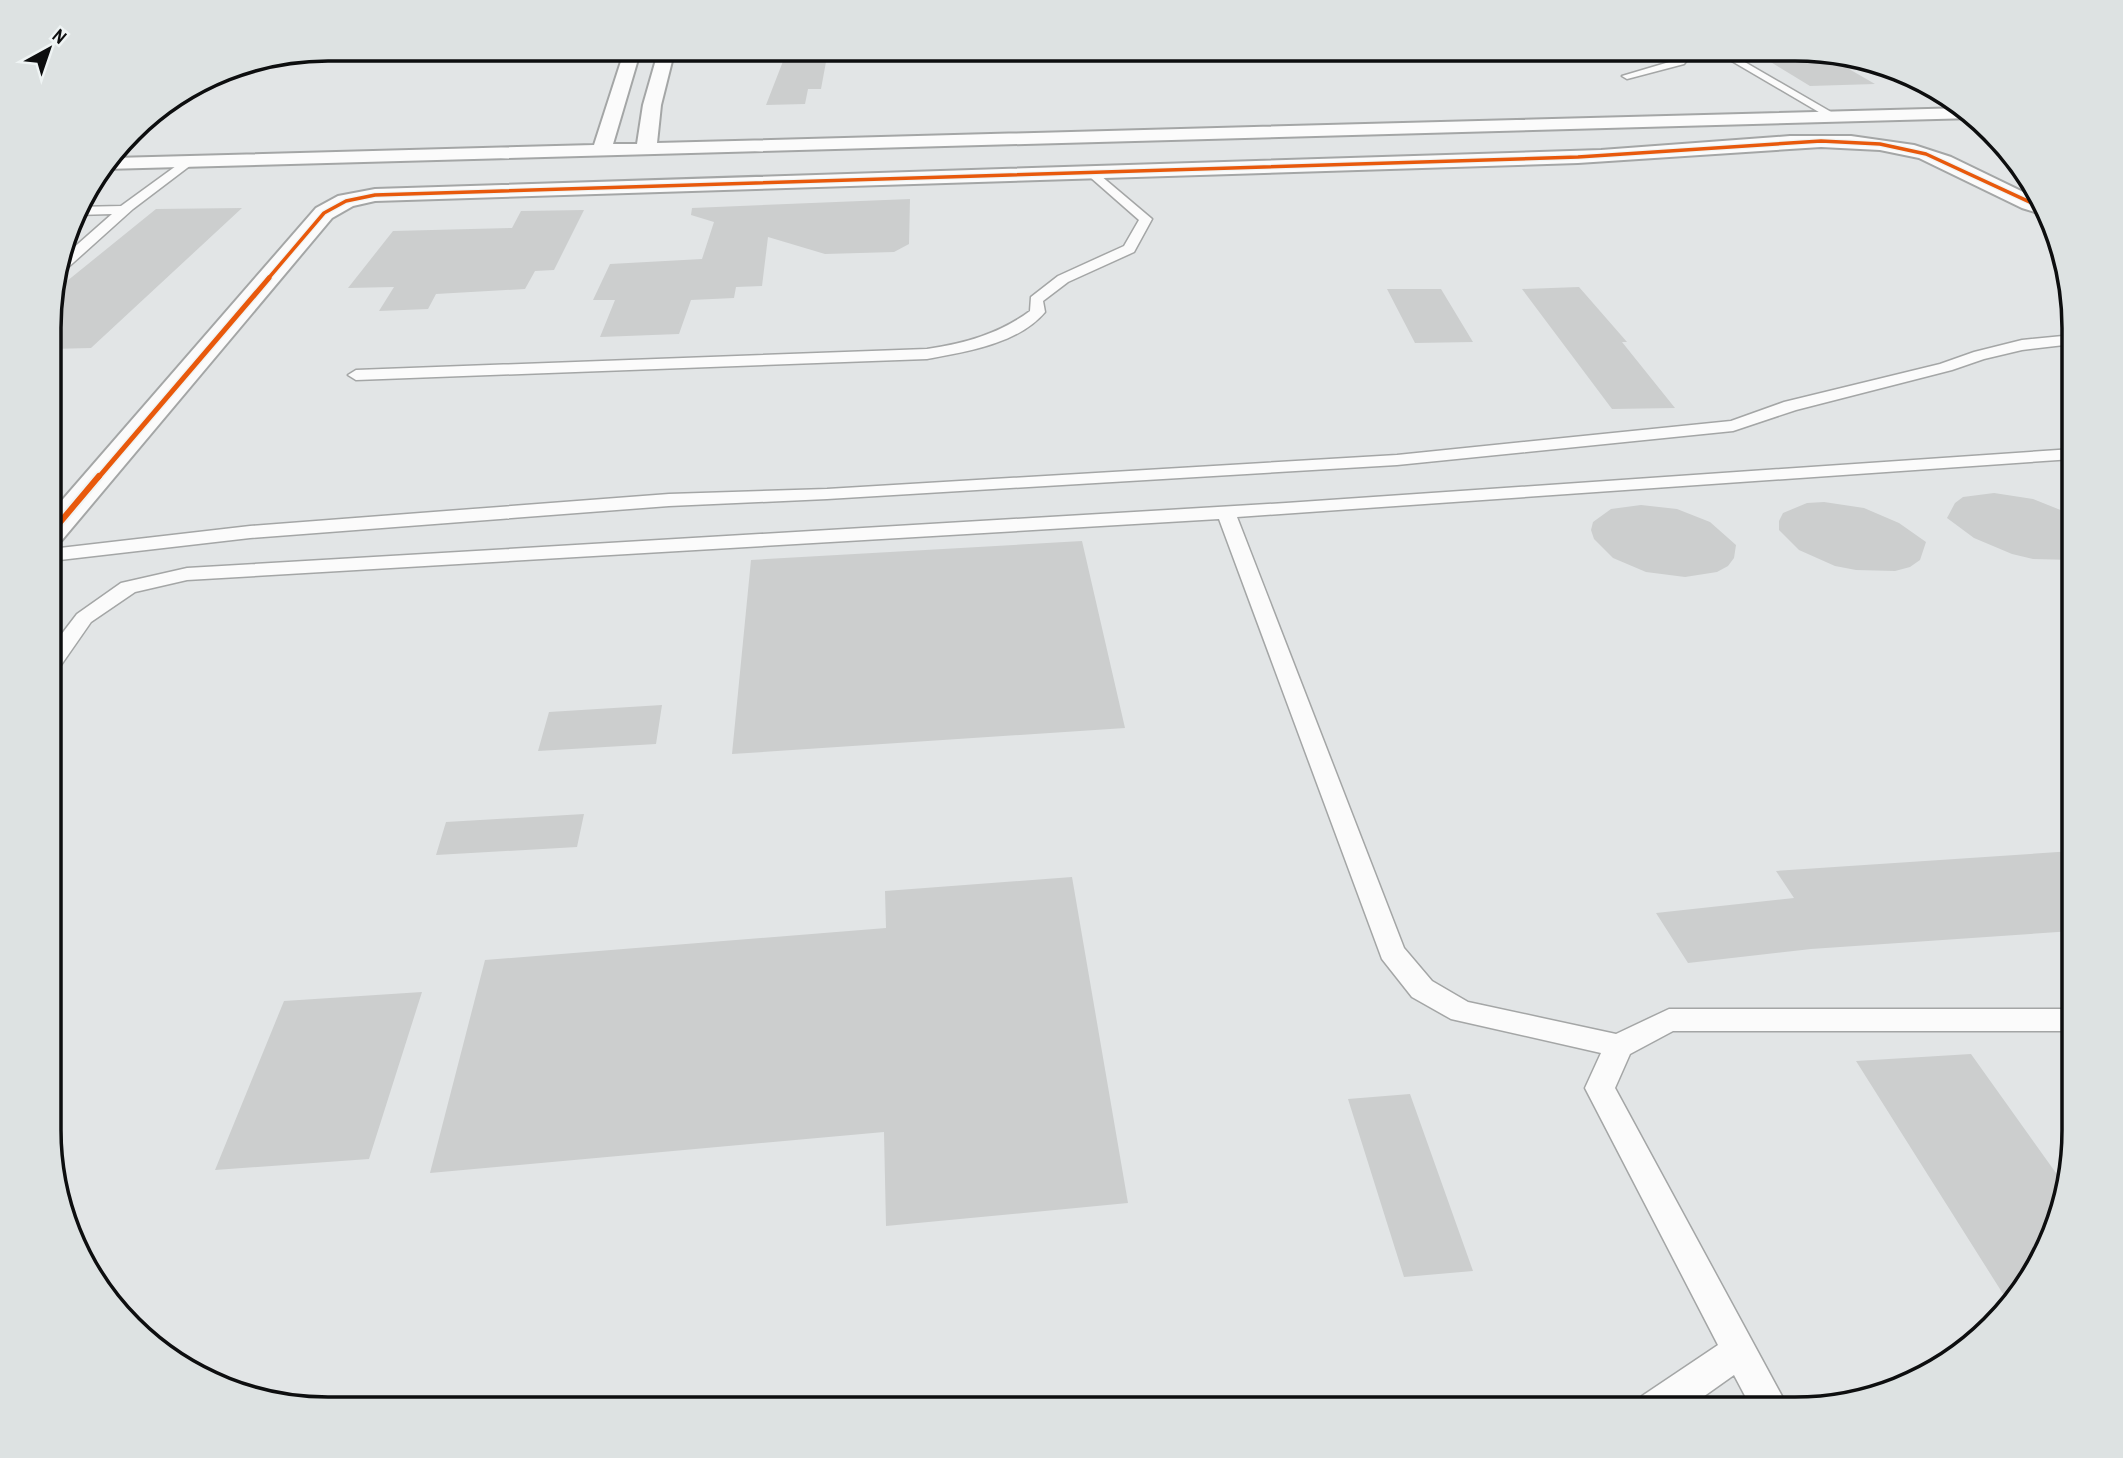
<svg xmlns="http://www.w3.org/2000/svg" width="2123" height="1458" font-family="'Archivo Narrow',sans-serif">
<rect width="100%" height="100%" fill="#e2e5e6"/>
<path fill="#cccece" d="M 787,51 L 828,51 L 821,89 L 808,89 L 805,104 L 766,105 Z
M 1823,54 L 1875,84 L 1810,86 L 1761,56 Z
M 910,199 L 909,244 L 894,252 L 825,254 L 768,237 L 762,286 L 736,287 L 734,298 L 691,300 L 679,334 L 600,337 L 615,300 L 593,300 L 610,264 L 702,259 L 714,222 L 691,215 L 692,208 Z
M 242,208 L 91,348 L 51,349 L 51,294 L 156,209 Z
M 584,210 L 554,270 L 535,271 L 525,289 L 436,294 L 428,309 L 379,311 L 394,287 L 348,288 L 393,231 L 512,228 L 521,211 Z
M 1579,287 L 1627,342 L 1622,342 L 1675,408 L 1612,409 L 1522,289 Z
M 1387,289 L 1441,289 L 1473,342 L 1415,343 Z
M 1994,493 L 2033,499 L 2073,515 L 2073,560 L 2033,559 L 2012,554 L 1974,538 L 1947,518 L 1955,503 L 1963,497 Z
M 1824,502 L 1864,508 L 1899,523 L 1926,542 L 1920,560 L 1910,567 L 1895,571 L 1856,570 L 1835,566 L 1799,550 L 1779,530 L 1779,521 L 1783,513 L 1807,503 Z
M 1641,505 L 1677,509 L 1710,522 L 1736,545 L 1734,558 L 1728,566 L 1717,572 L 1685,577 L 1646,572 L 1613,558 L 1594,539 L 1591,530 L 1593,522 L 1611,509 Z
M 1082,541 L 1125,728 L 732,754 L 751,560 Z
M 662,705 L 656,744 L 538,751 L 549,712 Z
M 584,814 L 577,847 L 436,855 L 446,822 Z
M 2073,851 L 2073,931 L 1811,949 L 1688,963 L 1656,913 L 1794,898 L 1776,871 Z
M 1072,877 L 1128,1203 L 886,1226 L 884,1132 L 430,1173 L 485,960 L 886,928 L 885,891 Z
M 422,992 L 369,1159 L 215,1170 L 284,1001 Z
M 1971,1054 L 2066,1187 L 2059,1220 L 2017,1299 L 2010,1305 L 1856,1061 Z
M 1410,1094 L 1473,1271 L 1404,1277 L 1348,1099 Z"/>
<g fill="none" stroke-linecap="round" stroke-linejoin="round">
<g stroke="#a4a6a6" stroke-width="3">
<path id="lane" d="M 1673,50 L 1683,50 L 1688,59 L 1684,64 L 1627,79 L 1622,76 L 1676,60 Z
M 1713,50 L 1724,50 L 1838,116 L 1829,118 Z
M 187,158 L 193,162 L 191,165 L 133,209 L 64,271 L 58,272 L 62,258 L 112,214 L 76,215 L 77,207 L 121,206 Z
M 1094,170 L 1152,219 L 1134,252 L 1068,282 L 1043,301 L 1045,312 C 1018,344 966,352 927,359 L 356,380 L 348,375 L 356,370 L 927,349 C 965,343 999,334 1030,311 L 1031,297 L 1058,276 L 1124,246 L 1139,220 L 1090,177 L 1090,171 Z
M 2073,335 L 2073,344 L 2022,350 L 1984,359 L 1952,370 L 1796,410 L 1733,431 L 1397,465 L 827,499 L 669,506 L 250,538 L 51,561 L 51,549 L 250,526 L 669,494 L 827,489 L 1397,455 L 1731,421 L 1784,402 L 1940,364 L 1974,352 L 2022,340 Z
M 2073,449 L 2073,459 L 1237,517 L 1404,948 L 1432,981 L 1468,1002 L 1616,1034 L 1669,1009 L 2073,1009 L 2073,1031 L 1673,1031 L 1630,1054 L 1615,1088 L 1789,1409 L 1752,1409 L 1734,1375 L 1686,1409 L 1637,1409 L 1642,1396 L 1718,1345 L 1585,1088 L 1601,1053 L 1451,1019 L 1412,997 L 1382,959 L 1219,519 L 187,580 L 135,592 L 91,622 L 59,668 L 51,669 L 51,648 L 77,614 L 121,583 L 187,568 L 1286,503 Z"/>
</g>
<g stroke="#a4a6a6" stroke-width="4">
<path id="street" d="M 625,49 L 641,49 L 613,144 L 637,144 L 643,105 L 659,49 L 675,49 L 661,105 L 657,143 L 1965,108 L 1974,118 L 105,169 L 114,158 L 594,145 Z
M 1790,136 L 1851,136 L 1914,145 L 1951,157 L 2042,201 L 2048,216 L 2022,208 L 1919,158 L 1880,150 L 1821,147 L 1578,163 L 375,201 L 353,206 L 332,218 L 62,540 L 51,543 L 51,513 L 316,208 L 338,196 L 375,189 L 1601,150 Z"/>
</g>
<use href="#lane" fill="#fbfbfb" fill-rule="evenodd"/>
<use href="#street" fill="#fbfbfb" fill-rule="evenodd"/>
<g stroke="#eff4f4" stroke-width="6">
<path id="cycleway-far2" d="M 267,280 L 324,213 L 346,201 L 375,195 L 1578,157 L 1821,141 L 1880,144 L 1926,154 L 2047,210"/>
</g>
<g stroke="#eff4f4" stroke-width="8">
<path id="cycleway-far1" d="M 98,478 L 269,278"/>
</g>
<g stroke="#eff4f4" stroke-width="10">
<path id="cycleway" d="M 51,533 L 99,476"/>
</g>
<use href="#cycleway-far2" stroke="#e8590c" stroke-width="3.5"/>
<use href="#cycleway-far1" stroke="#e8590c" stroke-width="5"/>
<use href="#cycleway" stroke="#e8590c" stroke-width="6"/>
</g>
<path d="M0 0H2123V1458H0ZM328 61H1795A267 267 0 0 1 2062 328V1130A267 267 0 0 1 1795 1397H328A267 267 0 0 1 61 1130V328A267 267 0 0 1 328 61Z" fill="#dde2e2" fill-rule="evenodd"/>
<path fill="none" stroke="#0d0e0f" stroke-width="3.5" d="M328 61H1795A267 267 0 0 1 2062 328V1130A267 267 0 0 1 1795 1397H328A267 267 0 0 1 61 1130V328A267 267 0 0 1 328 61Z"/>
<g transform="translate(49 49) rotate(40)" stroke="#eff4f4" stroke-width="5" paint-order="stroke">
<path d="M0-5L12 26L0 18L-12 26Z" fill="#0d0e0f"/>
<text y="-10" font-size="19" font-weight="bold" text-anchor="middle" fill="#0d0e0f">N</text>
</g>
</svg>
